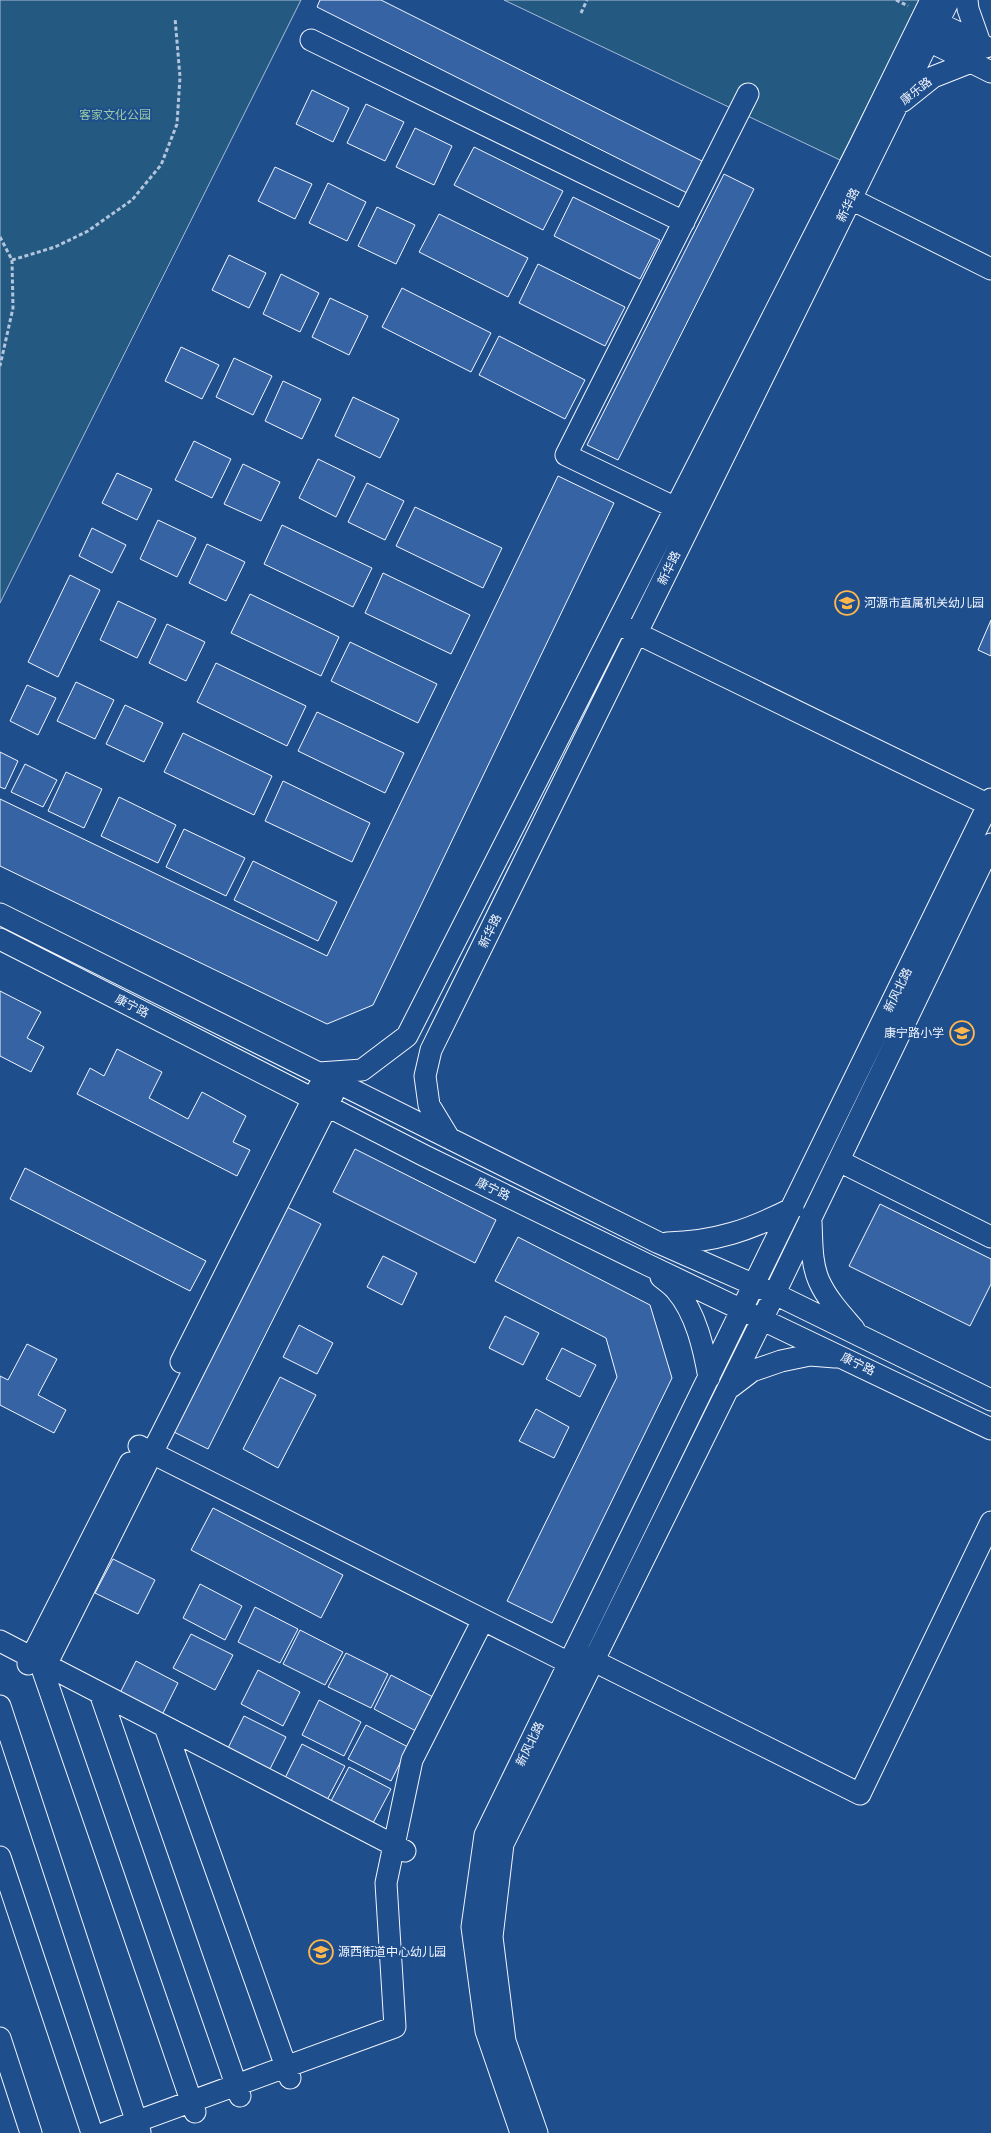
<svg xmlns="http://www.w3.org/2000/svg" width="991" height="2133" font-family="'DejaVu Sans','Noto Sans SC',sans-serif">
<rect width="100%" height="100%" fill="#1f4e8c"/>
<path fill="#245a82" stroke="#a8bbd7" d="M 0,0 L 301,0 L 0,603 Z
M 504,0 L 920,0 L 840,160 Z"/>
<path fill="#3563a3" stroke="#f2f6ff" d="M 320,0 L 381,0 L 704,162 L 689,194 L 317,7 Z
M 312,90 L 349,108 L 333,142 L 296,124 Z
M 366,104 L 404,122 L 385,161 L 347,143 Z
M 415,128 L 452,146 L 434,185 L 396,167 Z
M 474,147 L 563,191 L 543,230 L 454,185 Z
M 275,167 L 312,184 L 295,219 L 258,201 Z
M 724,174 L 754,189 L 618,460 L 587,445 Z
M 328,183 L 366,202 L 347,241 L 309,223 Z
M 573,197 L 660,240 L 640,279 L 554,236 Z
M 377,207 L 415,225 L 396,264 L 358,246 Z
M 439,214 L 528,258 L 508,297 L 419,252 Z
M 229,255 L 266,273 L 249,308 L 212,290 Z
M 538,264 L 625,307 L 605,346 L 519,303 Z
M 281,274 L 319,293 L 300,332 L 263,314 Z
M 402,288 L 491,333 L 471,372 L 382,327 Z
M 330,298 L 368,316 L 349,355 L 312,337 Z
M 499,336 L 585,380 L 565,419 L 479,375 Z
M 181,347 L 219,365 L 202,399 L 165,381 Z
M 234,358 L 272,376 L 253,415 L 216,397 Z
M 283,381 L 321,399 L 302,439 L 265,421 Z
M 353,397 L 399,419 L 380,458 L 335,436 Z
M 194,441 L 231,459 L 212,498 L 175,480 Z
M 318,459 L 355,477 L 336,517 L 299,498 Z
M 243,464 L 280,482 L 261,521 L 224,504 Z
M 117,473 L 152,489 L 137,520 L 102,503 Z
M 558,476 L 614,503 L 373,1005 L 327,1024 L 0,866 L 0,799 L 327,956 Z
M 367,483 L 404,501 L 385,540 L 348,522 Z
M 415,507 L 502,548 L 483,588 L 396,546 Z
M 158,520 L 196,538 L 177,577 L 140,559 Z
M 282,525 L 372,568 L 353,607 L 264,564 Z
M 92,528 L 126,545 L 112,573 L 79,556 Z
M 207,544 L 245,562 L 226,601 L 189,583 Z
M 383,573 L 470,615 L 451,654 L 365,613 Z
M 70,575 L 100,590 L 58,677 L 28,662 Z
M 250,594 L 339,637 L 321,676 L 231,633 Z
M 118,601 L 156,619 L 137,658 L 100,640 Z
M 991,620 L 991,656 L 978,650 Z
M 167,624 L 205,642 L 186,681 L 149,663 Z
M 350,642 L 437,684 L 418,723 L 331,681 Z
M 216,663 L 306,706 L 287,746 L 197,702 Z
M 76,682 L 114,700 L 95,739 L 57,721 Z
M 27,685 L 56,698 L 38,735 L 10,721 Z
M 125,705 L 163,723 L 144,762 L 106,744 Z
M 317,712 L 404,753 L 385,793 L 298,751 Z
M 183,733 L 272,776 L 254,815 L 164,772 Z
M 0,752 L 18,761 L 5,789 L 0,787 Z
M 25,764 L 57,780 L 43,807 L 11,792 Z
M 66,772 L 102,789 L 84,828 L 48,811 Z
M 283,781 L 370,823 L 352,862 L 265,821 Z
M 119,797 L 176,825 L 158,863 L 101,836 Z
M 184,829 L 245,858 L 226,896 L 166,867 Z
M 253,861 L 337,902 L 318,941 L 234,900 Z
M 0,991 L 41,1012 L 27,1038 L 44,1047 L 31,1072 L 0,1056 Z
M 117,1049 L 162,1072 L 149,1098 L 188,1119 L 202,1092 L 246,1116 L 233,1142 L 250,1150 L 237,1176 L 77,1094 L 90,1068 L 104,1076 Z
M 355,1149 L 496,1220 L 475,1263 L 333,1192 Z
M 25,1168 L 206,1261 L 190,1291 L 10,1199 Z
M 880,1204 L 991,1259 L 991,1284 L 970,1326 L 849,1266 Z
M 287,1207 L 321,1224 L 208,1449 L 174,1432 Z
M 518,1237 L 650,1305 L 672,1378 L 552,1623 L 507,1601 L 617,1377 L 606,1338 L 495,1281 Z
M 383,1256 L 417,1273 L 402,1305 L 367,1287 Z
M 505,1316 L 539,1333 L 523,1365 L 489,1348 Z
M 299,1325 L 333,1343 L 317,1374 L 283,1357 Z
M 27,1344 L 57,1359 L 38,1395 L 66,1410 L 54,1433 L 0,1405 L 0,1376 L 8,1380 Z
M 562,1348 L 596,1365 L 580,1397 L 546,1379 Z
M 280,1377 L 316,1395 L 278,1468 L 243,1449 Z
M 536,1409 L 569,1427 L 554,1458 L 519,1441 Z
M 213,1508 L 343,1575 L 321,1618 L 191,1550 Z
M 113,1559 L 155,1580 L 138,1614 L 95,1593 Z
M 200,1584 L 242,1606 L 225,1640 L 183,1618 Z
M 255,1607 L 298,1629 L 280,1663 L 238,1642 Z
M 300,1630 L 343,1652 L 325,1685 L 283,1664 Z
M 191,1634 L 233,1655 L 215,1690 L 173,1668 Z
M 346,1653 L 388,1674 L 371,1708 L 328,1687 Z
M 136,1661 L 178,1683 L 161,1717 L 119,1695 Z
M 258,1670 L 300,1692 L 283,1726 L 241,1704 Z
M 391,1675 L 433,1697 L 416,1731 L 374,1709 Z
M 319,1700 L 361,1722 L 344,1756 L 302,1735 Z
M 244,1716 L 286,1737 L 269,1771 L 227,1750 Z
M 366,1725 L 408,1747 L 391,1781 L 348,1759 Z
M 302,1744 L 345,1766 L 327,1800 L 285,1778 Z
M 349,1767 L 391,1789 L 373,1823 L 331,1801 Z"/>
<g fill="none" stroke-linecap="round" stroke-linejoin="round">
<g stroke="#f2f6ff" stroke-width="23">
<path id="minor" d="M 967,0 L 968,9 L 980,43 L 986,47
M 926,17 L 980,43
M 917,35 L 971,62
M 311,40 L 684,222
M 903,101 L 933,77 L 971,62 L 991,72
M 839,193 L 991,269
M 676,508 L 566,455 L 748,94
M 624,627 L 991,806
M 0,914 L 659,1243 L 775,1294 L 991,1400
M 0,939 L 425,1156 L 648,1265 L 991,1429
M 319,1073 L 362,1070 L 407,1036 L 859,147 L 931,0
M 333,1094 L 152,1453 L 581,1669
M 449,1138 L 429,1105 L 425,1076 L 431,1050 L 949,0
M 839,1161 L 991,1237
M 811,1222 C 812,1241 811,1263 819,1281 C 827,1299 841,1314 854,1329
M 667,1243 C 715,1242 750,1230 793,1208
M 661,1277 C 666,1281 672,1285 676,1290 C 696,1313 704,1349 709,1378
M 181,1362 L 319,1087
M 731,1387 L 752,1371 L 781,1361 L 810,1355 L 835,1357
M 139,1446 L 152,1453 L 43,1671 L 195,2112
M 0,1641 L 405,1851
M 582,1655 L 860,1794 L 991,1522
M 28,1664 L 130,1463
M 100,1693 L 240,2096
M 0,1706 L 140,2132
M 165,1727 L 290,2078
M 0,1857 L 92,2133
M 0,2038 L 31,2133
M 105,2133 L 395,2027 L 386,1883 L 412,1760 L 483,1620
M 521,2133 L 486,2031 L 472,1927 L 485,1835 L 991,799
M 537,2133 L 505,2041 L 492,1937 L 503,1844 L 758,1328 L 991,844"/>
</g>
<path stroke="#b3c4dc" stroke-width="3" stroke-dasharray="4 2.5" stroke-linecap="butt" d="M 896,0 L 908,6
M 581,13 L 587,0
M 0,237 L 12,260 L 13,308 L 0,366
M 12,260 L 55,247 L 88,231 L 132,200 L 161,165 L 177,124 L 180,77 L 175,18"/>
<use href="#minor" stroke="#1f4e8c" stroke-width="21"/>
</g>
<defs>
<g id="school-ring" transform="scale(1.25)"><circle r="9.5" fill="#1f4e8c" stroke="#ffb74d" stroke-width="1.5"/><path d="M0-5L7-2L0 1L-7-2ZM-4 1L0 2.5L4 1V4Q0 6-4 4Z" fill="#ffb74d"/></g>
</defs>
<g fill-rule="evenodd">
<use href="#school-ring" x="847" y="603"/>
<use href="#school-ring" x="962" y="1033"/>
<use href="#school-ring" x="321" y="1952"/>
</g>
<g text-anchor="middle" stroke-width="4" stroke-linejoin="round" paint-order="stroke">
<g font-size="12" fill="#f2f6ff" stroke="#1f4e8c">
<text transform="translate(916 91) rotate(-38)" y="4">康乐路</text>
<text transform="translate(848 205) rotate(-64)" y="4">新华路</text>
<text transform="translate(669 568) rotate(-64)" y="4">新华路</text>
<text transform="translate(490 931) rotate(-64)" y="4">新华路</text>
<text transform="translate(898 990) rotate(-64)" y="4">新风北路</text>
<text transform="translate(132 1006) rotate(27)" y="4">康宁路</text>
<text transform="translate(493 1189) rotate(26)" y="4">康宁路</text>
<text transform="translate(858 1364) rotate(26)" y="4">康宁路</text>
<text transform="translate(530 1744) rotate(-64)" y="4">新风北路</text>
</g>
<g font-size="12" fill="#97c8a6" stroke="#1f4e8c">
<text x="115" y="119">客家文化公园</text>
</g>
<g font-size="12" fill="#f2f6ff" stroke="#1f4e8c" text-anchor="start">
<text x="864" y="607">河源市直属机关幼儿园</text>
<text x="944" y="1037" text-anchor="end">康宁路小学</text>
<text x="338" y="1956">源西街道中心幼儿园</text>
</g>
</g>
</svg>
